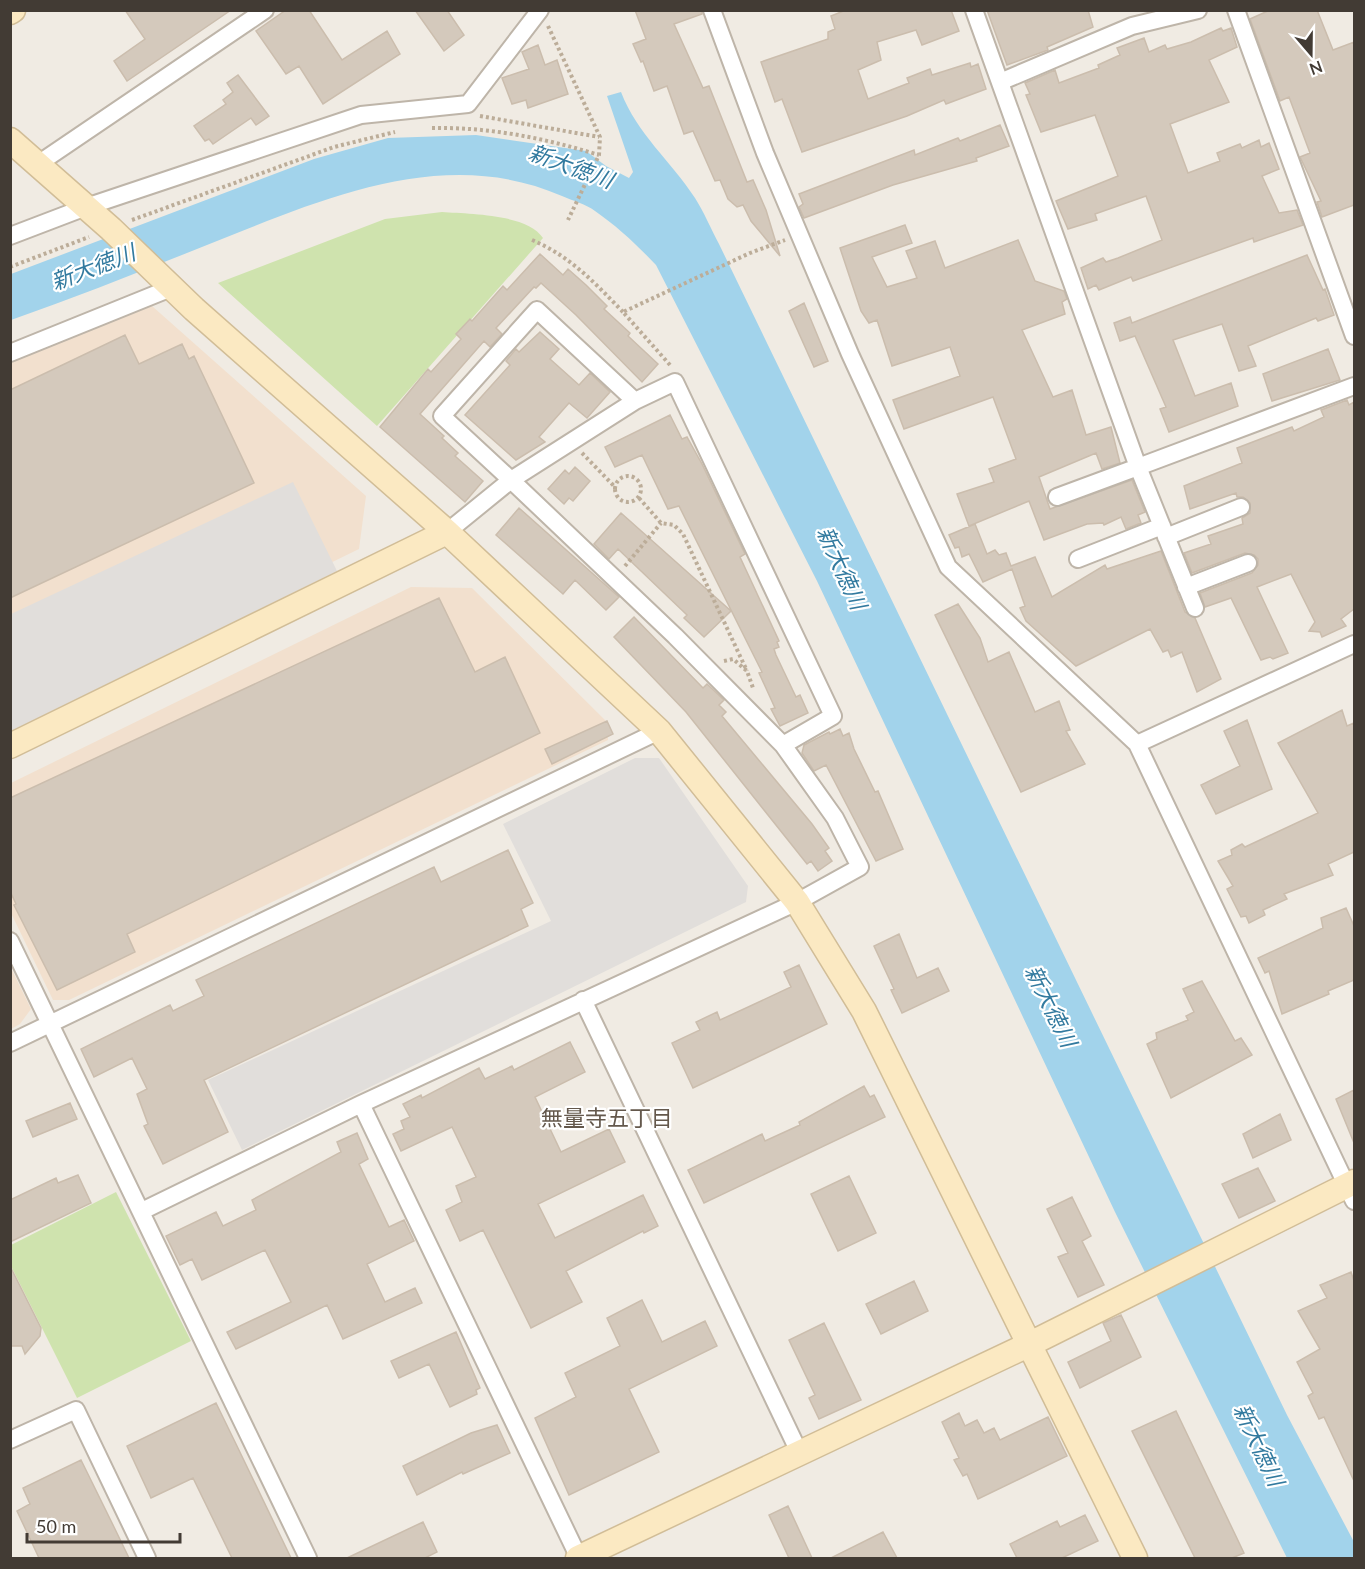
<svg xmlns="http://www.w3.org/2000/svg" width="1365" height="1569" font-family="Lato,'Noto Sans JP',sans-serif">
<rect width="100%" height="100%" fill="#f0ebe3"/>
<path fill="#f2e0ce" d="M 152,306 L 366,496 L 359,549 L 11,719 L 11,360 Z
M 411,587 L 472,588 L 606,721 L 608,740 L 69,1000 L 53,1000 L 11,913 L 11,783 Z
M 11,968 L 31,1009 L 20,1024 L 11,1029 Z"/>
<path fill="#cfe3ae" d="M 442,212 C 469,214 528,214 543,238 L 377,426 L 218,283 L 385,219 Z
M 116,1192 L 191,1341 L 77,1398 L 11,1266 L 11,1245 Z"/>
<path fill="#e1dedb" d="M 293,482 L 337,571 L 11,731 L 11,614 Z
M 635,758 L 659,758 L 748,886 L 746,902 L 242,1150 L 208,1080 L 551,921 L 503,824 Z"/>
<path fill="#a2d3eb" d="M 621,92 C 637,134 671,161 695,198 C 704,212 711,229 719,244 L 1287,1415 L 1354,1542 L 1354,1558 L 1287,1558 L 1115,1212 L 817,581 L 656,265 C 637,245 618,227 595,211 C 586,204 573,201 562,196 C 448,146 330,196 222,239 C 152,267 82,295 11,320 L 11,274 L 314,159 L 388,138 L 476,135 L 586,151 L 606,166 L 629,178 L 633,172 L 607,96 Z"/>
<path fill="#d4c9bc" stroke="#cbbdad" stroke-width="1.5" d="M 125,10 L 231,10 L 127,81 L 114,61 L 145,39 Z
M 286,10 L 309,10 L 342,60 L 387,31 L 400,54 L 323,104 L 299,66 L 286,74 L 256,31 Z
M 415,10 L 447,10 L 464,35 L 444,51 Z
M 635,10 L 702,10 L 702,14 L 674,24 L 703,88 L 709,86 L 747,182 L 753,180 L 766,210 L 780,256 L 751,221 L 743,205 L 737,207 L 728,199 L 720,180 L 715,181 L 693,131 L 684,134 L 667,86 L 654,91 L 643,61 L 641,62 L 633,44 L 646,39 Z
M 846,10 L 951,10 L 959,31 L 922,45 L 916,30 L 877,42 L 881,60 L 858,70 L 868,99 L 909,83 L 907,78 L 930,69 L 932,75 L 970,63 L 971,67 L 978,64 L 986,89 L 946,104 L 944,100 L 907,116 L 802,152 L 782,99 L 775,102 L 761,62 L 828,39 L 828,32 L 835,29 L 831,16 Z
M 987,10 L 1088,10 L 1093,27 L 1047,47 L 1048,50 L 1007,65 Z
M 1270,10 L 1317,10 L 1333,50 L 1354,42 L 1354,205 L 1322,217 L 1317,202 L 1321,201 L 1300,157 L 1310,153 L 1289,97 L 1280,101 L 1250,19 Z
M 1221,28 L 1223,31 L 1231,28 L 1237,47 L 1209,60 L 1229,102 L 1170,124 L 1188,173 L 1220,161 L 1217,153 L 1240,144 L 1242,148 L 1259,140 L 1261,147 L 1269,143 L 1279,169 L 1262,176 L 1279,213 L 1297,210 L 1303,225 L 1254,242 L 1253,238 L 1133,281 L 1131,277 L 1099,290 L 1096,285 L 1088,289 L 1081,268 L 1103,258 L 1106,262 L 1118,258 L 1162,240 L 1146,196 L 1095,214 L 1097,220 L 1068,229 L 1056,201 L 1118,176 L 1095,115 L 1041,132 L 1026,95 L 1030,94 L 1025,83 L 1055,70 L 1059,83 L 1099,68 L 1098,65 L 1120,55 L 1117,48 L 1144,38 L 1149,52 L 1165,45 L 1167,49 L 1191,42 Z
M 538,45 L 545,65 L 557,60 L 568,94 L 528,108 L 526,100 L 512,104 L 502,78 L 529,69 L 522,52 Z
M 238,75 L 269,116 L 256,125 L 251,118 L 213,144 L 209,139 L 205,141 L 194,126 L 226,104 L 223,100 L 233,92 L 227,83 Z
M 1000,125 L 1009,146 L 976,158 L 977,161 L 893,185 L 804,218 L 799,207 L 803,204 L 799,194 L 914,150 L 915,155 L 958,138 L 960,141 Z
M 905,225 L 912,243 L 872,257 L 887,287 L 917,278 L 906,251 L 935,241 L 945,268 L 1018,240 L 1035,281 L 1064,291 L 1067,299 L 1062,302 L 1065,314 L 1022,330 L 1053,397 L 1072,390 L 1086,435 L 1111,427 L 1120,463 L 1102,469 L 1096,453 L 1039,477 L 1050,509 L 1132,480 L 1145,512 L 1138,515 L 1141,523 L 1126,529 L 1121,517 L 1104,525 L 1103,523 L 1087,524 L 1044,540 L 1029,501 L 969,526 L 957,494 L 994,482 L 989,469 L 1016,459 L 993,397 L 904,429 L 893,400 L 960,376 L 950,347 L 892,366 L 877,320 L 869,323 L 861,311 L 840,248 Z
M 540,254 L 563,275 L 568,269 L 586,285 L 607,306 L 604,309 L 630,333 L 628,336 L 658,364 L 642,382 L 576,315 L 541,283 L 536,288 L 534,287 L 496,328 L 502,334 L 490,347 L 484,341 L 420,414 L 444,436 L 442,438 L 458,453 L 455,456 L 483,481 L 465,502 L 380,427 L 428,369 L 431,372 L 461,339 L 456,334 L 470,319 L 472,321 L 503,286 L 507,290 Z
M 1307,255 L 1323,290 L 1325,289 L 1334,315 L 1318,321 L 1316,318 L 1248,346 L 1256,366 L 1239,371 L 1222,324 L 1173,340 L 1195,396 L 1231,383 L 1238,406 L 1169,432 L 1160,409 L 1166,407 L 1135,336 L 1120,341 L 1114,323 L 1130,317 L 1132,323 Z
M 804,303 L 828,361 L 814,367 L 789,311 Z
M 540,332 L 559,349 L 550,359 L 579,385 L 590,373 L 610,392 L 587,418 L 569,403 L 539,437 L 545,442 L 516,460 L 465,415 L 510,365 L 506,361 L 516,349 L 519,352 Z
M 125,335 L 139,364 L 182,344 L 189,359 L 194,356 L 254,483 L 10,598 L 10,390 Z
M 1328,349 L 1340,380 L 1272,401 L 1263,374 Z
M 1347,400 L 1349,405 L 1354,402 L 1354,609 L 1341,619 L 1346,626 L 1322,637 L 1320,632 L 1309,631 L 1315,622 L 1291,574 L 1257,587 L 1288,653 L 1273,659 L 1270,657 L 1261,660 L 1231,598 L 1205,607 L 1200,593 L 1252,573 L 1258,565 L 1258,559 L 1254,555 L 1245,553 L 1192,573 L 1184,553 L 1211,544 L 1208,536 L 1243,524 L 1242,518 L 1250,513 L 1250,503 L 1243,497 L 1237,497 L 1236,493 L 1190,509 L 1184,486 L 1242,463 L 1237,448 L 1292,427 L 1294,431 L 1324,417 L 1321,410 Z
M 670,415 L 682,439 L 687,437 L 702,464 L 745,554 L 740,557 L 779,641 L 777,642 L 779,647 L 774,649 L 776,655 L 796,697 L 800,695 L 808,713 L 780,726 L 771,709 L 775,708 L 759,673 L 762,672 L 679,506 L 668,509 L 642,455 L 615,467 L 605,447 Z
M 575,467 L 590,481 L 573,501 L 569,498 L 564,504 L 548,489 L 565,470 L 569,474 Z
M 519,508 L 619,597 L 606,610 L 575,580 L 563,594 L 496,535 Z
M 621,513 L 731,611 L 704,637 L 684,618 L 687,615 L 618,549 L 609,559 L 594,544 Z
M 975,524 L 987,554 L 995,550 L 999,555 L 1006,553 L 1011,566 L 1035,557 L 1052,597 L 1105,565 L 1107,569 L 1161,551 L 1185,612 L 1195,618 L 1221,679 L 1197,692 L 1182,652 L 1171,657 L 1168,650 L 1163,652 L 1150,629 L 1076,666 L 1026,621 L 1020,608 L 1025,606 L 1012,569 L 983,582 L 969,554 L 962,557 L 959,547 L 955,548 L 949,535 Z
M 439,598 L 475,672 L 505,657 L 540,733 L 127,934 L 135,952 L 57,990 L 14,905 L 16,904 L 10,891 L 10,798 Z
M 958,604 L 980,638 L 988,662 L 1009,652 L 1035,712 L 1059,701 L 1070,730 L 1066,731 L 1085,764 L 1021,792 L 935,615 Z
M 634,617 L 703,688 L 707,684 L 724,700 L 719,705 L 726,712 L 722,716 L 812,824 L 829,848 L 825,851 L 832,861 L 818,871 L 811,861 L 807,864 L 686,712 L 614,637 Z
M 1342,710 L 1347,726 L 1354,723 L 1354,852 L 1328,864 L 1333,875 L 1284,894 L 1287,899 L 1263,910 L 1265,915 L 1249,923 L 1246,916 L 1241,917 L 1227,889 L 1233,886 L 1218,861 L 1232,855 L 1231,850 L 1242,844 L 1245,847 L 1318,813 L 1278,743 Z
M 1247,720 L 1272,789 L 1216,814 L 1201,785 L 1240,766 L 1224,731 Z
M 607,721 L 613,734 L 552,764 L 545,749 Z
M 840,729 L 843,736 L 849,733 L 854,749 L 875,792 L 878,791 L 903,849 L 876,861 L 826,765 L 814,771 L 802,753 L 804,745 L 829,732 L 830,734 Z
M 508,850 L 533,903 L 521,909 L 528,926 L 204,1080 L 228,1132 L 163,1164 L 144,1126 L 148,1124 L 137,1094 L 147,1089 L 132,1058 L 94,1077 L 81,1049 L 170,1005 L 173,1011 L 204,996 L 196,980 L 434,867 L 441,882 Z
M 1346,908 L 1354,926 L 1354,980 L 1328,991 L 1329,994 L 1282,1014 L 1269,971 L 1265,973 L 1258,958 L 1323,928 L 1321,918 Z
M 899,934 L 917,978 L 938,968 L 949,991 L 902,1013 L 891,990 L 894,989 L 874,946 Z
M 799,965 L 827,1024 L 693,1088 L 672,1043 L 700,1030 L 696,1022 L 717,1012 L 720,1020 L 791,987 L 784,972 Z
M 1202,981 L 1235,1041 L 1241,1038 L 1252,1055 L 1171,1098 L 1147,1044 L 1157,1039 L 1156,1033 L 1188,1020 L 1186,1016 L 1194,1012 L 1183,989 Z
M 570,1042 L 585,1072 L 535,1097 L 561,1152 L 609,1129 L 625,1162 L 538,1204 L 555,1238 L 643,1195 L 658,1226 L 644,1233 L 643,1231 L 566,1271 L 582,1302 L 531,1328 L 483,1230 L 460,1241 L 446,1210 L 462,1202 L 456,1186 L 476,1177 L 452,1127 L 401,1151 L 393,1134 L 404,1129 L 401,1121 L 410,1117 L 403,1104 L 421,1095 L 422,1098 L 479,1068 L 485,1079 L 512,1066 L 514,1070 Z
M 864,1086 L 870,1097 L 874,1095 L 885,1117 L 704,1203 L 688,1170 L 762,1134 L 765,1141 L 800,1125 L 799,1122 Z
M 1354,1090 L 1354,1143 L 1336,1099 Z
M 70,1103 L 77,1119 L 33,1137 L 26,1121 Z
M 1280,1114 L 1291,1140 L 1253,1158 L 1243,1134 Z
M 357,1133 L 368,1159 L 359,1164 L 389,1227 L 404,1220 L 414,1241 L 367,1264 L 385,1302 L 415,1288 L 422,1303 L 343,1339 L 327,1305 L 236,1349 L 227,1332 L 291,1302 L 265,1250 L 202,1280 L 192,1259 L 180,1265 L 166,1236 L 216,1212 L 223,1226 L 256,1210 L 252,1200 L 341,1152 L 337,1142 Z
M 1258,1168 L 1275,1201 L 1239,1218 L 1222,1184 Z
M 78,1175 L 91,1203 L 10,1242 L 10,1200 L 56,1178 L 58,1183 Z
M 849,1176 L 876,1233 L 838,1251 L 811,1194 Z
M 1072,1197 L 1091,1236 L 1082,1241 L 1104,1285 L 1078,1297 L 1058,1257 L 1068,1253 L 1047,1209 Z
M 10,1266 L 41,1328 L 40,1336 L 25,1354 L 22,1346 L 10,1346 Z
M 1351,1272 L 1354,1281 L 1354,1481 L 1324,1417 L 1319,1419 L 1308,1396 L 1313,1393 L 1297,1362 L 1320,1349 L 1298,1311 L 1327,1298 L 1320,1285 Z
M 914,1281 L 928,1311 L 881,1334 L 866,1304 Z
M 642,1300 L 662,1342 L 705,1321 L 717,1346 L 629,1389 L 659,1452 L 569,1495 L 535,1418 L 576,1397 L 565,1373 L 620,1346 L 607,1318 Z
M 1121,1315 L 1141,1357 L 1080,1388 L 1068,1362 L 1111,1341 L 1103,1323 Z
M 824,1323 L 861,1400 L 819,1419 L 809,1398 L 815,1395 L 789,1340 Z
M 456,1332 L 480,1388 L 476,1390 L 477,1394 L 450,1407 L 429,1364 L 399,1378 L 391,1361 Z
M 216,1403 L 236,1444 L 291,1558 L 232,1558 L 193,1478 L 151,1498 L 127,1446 Z
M 1176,1411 L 1244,1553 L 1232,1558 L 1195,1558 L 1132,1431 Z
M 959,1413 L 965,1426 L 977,1420 L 984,1433 L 994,1428 L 1000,1440 L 1048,1417 L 1067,1456 L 978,1499 L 967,1474 L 963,1476 L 954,1460 L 959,1458 L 942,1422 Z
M 497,1425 L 510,1453 L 463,1474 L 462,1472 L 417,1495 L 403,1466 L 471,1433 Z
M 81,1460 L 114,1527 L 129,1558 L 39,1558 L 17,1511 L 30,1504 L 23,1488 Z
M 788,1506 L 812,1558 L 789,1558 L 769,1515 Z
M 1085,1515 L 1098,1541 L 1062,1558 L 1017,1558 L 1010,1544 L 1057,1521 L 1060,1527 Z
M 423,1522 L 437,1552 L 425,1558 L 347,1558 Z
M 883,1532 L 897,1558 L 831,1558 Z"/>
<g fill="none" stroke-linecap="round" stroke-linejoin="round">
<g stroke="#beb5a9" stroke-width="20">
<path id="street" d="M 712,10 L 765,153 L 850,354 L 948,567 L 1137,744 L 1354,1201
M 974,10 L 1138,467 L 1354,386
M 1236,10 L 1354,336
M 1000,82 L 1132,26 L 1198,10
M 38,164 L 265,10
M 10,236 L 86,207 L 361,115 L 468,104 L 540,10
M 537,310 L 635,401 L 511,480 L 442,416 Z
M 10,353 L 171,288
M 635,401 L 675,382 L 833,716 L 783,745
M 1057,497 L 1138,467 L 1195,608
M 1166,537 L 1241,507
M 1078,559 L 1162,526
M 1186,587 L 1248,563
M 1137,744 L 1354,644
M 10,941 L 308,1558
M 583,1000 L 800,1454
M 10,1043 L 659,731
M 361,1104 L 579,1558
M 142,1211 L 361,1104 L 797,902 L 860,867 L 835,818 L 783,745 L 675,636 L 511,480 L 447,532
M 10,1440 L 76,1410 L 147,1558"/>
</g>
<g stroke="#d1bd97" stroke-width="27">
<path id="secondary" d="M 10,12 L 13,10
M 10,140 L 111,229 L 194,309 L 447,532 L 659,731 L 797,902 L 864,1011 L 1135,1558
M 10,746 L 447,532
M 578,1558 L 1030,1344 L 1354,1182"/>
</g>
<path stroke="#bcad99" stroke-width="4" stroke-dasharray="3 3" stroke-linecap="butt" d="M 548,26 L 600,137 L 599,155 L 568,220
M 480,116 L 599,137
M 432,128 C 490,127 544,138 599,155
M 132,220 L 334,147 L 395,132
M 532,240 C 570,256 595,283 623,312
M 10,267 L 89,237
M 670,365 L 623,312 L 750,253 L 785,240
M 582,453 L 615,487
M615 489a13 13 0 1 1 26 0a13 13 0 1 1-26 0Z
M 639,498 L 661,523 L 674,525 L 683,534 L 747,671
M 625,566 L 661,523
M 724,661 L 733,659 L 747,671 L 753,688"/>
<use href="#street" stroke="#fff" stroke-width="16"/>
<use href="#secondary" stroke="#fbe9c2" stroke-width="24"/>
</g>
<g text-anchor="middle" stroke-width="4.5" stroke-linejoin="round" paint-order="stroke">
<g font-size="22" font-style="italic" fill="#327a9f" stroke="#fff">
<text transform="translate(571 166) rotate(20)" y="8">新大徳川</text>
<text transform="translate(93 267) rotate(-21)" y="8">新大徳川</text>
<text transform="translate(842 568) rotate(66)" y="8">新大徳川</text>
<text transform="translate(1051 1006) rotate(64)" y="8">新大徳川</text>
<text transform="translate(1259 1445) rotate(65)" y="8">新大徳川</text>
</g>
<g font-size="22" fill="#64584c" stroke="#fff">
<text x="607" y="1126">無量寺五丁目</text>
</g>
</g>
<rect width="1365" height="1569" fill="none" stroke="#423b34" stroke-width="24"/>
<g transform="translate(1311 54) rotate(160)" stroke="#ffffff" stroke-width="4.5" paint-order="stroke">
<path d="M0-4.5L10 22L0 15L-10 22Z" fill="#423b34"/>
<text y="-9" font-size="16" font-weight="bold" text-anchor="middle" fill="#423b34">N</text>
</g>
<path d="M27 1533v9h153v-9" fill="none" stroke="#423b34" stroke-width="3"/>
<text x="36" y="1533" font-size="18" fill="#423b34" stroke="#ffffff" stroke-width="4.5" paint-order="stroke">50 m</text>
</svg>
